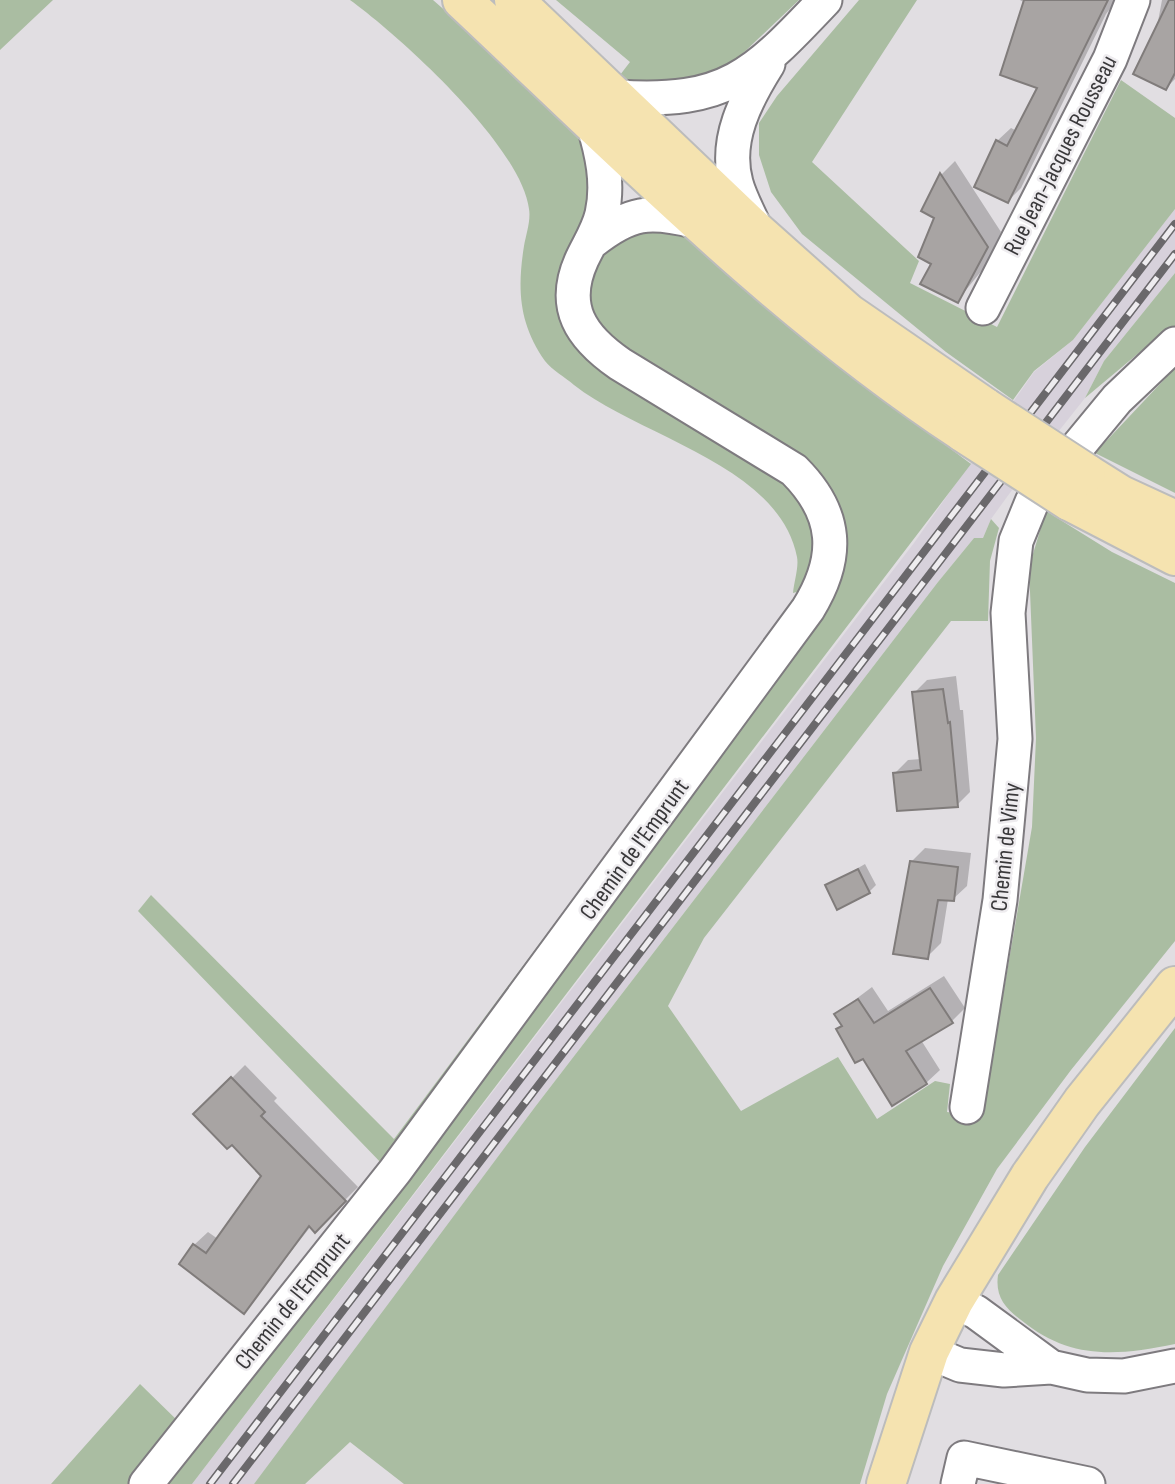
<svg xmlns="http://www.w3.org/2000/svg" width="1175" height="1484" font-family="'Sofia Sans Condensed',sans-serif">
<rect width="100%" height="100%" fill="#e1dee2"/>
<path fill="#d7d1db" d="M 1175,209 L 1175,273 L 1104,361 L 1085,398 L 1012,490 L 991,519 L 983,538 L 974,538 L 938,582 L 535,1107 L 323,1396 L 254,1484 L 192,1484 L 914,543 L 1034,372 L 1073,340 Z"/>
<path fill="#aabda2" d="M 0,0 L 53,0 L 0,50 Z
M 350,0 L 433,0 L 505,63 L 576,132 L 589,161 L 591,195 L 562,310 L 784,475 C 820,521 818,531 811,588 L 793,593 C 794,582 799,567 797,557 C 779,465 640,437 574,385 C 565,377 552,370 545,361 C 519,324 517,290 524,246 C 526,235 531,220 529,209 C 521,146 401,37 350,0 Z
M 556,0 L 799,0 L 737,59 L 700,84 L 642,88 L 620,75 L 630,62 Z
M 859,0 L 917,0 L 812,162 L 919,261 L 910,283 L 997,327 L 1121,80 L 1175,118 L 1175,209 L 1073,340 L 1034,371 L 1013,400 L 946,352 L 802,234 L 771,192 L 759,155 L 759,123 L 777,96 Z
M 633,226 L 685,235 L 794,332 L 971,464 L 192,1484 L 155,1484 L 267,1349 L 843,530 L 589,321 C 576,273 601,255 633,226 Z
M 1175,273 L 1175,326 L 1165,331 L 1085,398 L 1104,361 Z
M 1175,368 L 1175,493 L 1095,453 Z
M 1046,511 L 1112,552 L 1175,583 L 1175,941 L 1071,1070 L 997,1169 L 943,1266 L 887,1394 L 860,1484 L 404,1484 L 350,1442 L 305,1484 L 254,1484 L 535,1107 L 938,582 L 974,538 L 983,538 L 991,519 L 999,528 L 990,561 L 988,621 L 951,621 L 704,938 L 668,1006 L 741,1111 L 838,1057 L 877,1119 L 935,1081 L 950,1084 L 947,1112 L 982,1117 L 1032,827 L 1036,738 L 1029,567 Z
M 759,649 L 385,1167 L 138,911 L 151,895 L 394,1139 Z
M 1175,1028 L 1175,1344 C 1116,1356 1070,1360 1021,1320 C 1005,1308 995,1296 998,1275 L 1085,1147 Z
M 140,1384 L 181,1424 L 133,1484 L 51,1484 Z"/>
<path fill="#0003" d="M 1020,0 L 1117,0 L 1106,14 L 1021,188 L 1008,201 L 997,141 L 1011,128 L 1017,131 L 1039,87 L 1025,3 Z
M 1162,0 L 1175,0 L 1175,79 L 1166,88 L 1156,32 Z
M 955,161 L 1001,232 L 983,269 L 957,301 L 933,263 L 936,218 L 923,211 L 942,174 Z
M 956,676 L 960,710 L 963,710 L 970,792 L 957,805 L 895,773 L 908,760 L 921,759 L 914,693 L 927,680 Z
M 925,848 L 971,853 L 967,886 L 953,899 L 948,899 L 941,943 L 927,957 L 911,862 Z
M 865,864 L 876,885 L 869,892 L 827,886 Z
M 944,976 L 965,1008 L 952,1021 L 921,1040 L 940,1070 L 926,1083 L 843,1025 L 836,1014 L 872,987 L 888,1011 Z
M 245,1065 L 277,1098 L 274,1101 L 358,1187 L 315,1230 L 311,1226 L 244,1312 L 194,1245 L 208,1232 L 218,1239 L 264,1176 L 232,1143 L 196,1114 Z"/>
<path fill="#a8a4a3" stroke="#807c7b" stroke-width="2" d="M 1024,0 L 1108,0 L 1008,203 L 974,187 L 996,140 L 1007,146 L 1037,88 L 1000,75 Z
M 1169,0 L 1175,0 L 1175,73 L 1166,90 L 1133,74 Z
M 940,173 L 988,247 L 958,303 L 920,284 L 931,264 L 918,257 L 934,218 L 921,211 Z
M 943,689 L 948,723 L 950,722 L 958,807 L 897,811 L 893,773 L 921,770 L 912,692 Z
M 910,861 L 958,867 L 954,901 L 938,900 L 928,959 L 893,954 Z
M 858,869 L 870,893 L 837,910 L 825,885 Z
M 930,988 L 953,1023 L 906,1051 L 927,1084 L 892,1106 L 863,1059 L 855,1063 L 836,1029 L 842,1026 L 834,1014 L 858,999 L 874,1023 Z
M 231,1077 L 265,1112 L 261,1116 L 346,1201 L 315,1233 L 309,1226 L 244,1314 L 179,1264 L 193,1244 L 206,1253 L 261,1176 L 232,1145 L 227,1149 L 193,1114 Z"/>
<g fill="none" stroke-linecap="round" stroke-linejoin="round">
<g stroke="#7e7b7f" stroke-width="37">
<path id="minor" d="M 618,97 C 727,104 754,75 825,0
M 755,228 C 749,214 740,198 736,183 C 724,140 746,99 768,64
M 593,241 C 630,212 649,210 694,221
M 983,308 L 1110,59 L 1133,0
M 967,1107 L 1000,900 L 1015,739 L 1008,613 L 1016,541 L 1032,502 L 1117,399 L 1175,344
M 954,1301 L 976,1312 L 1051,1367
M 929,1352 L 960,1365 L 1004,1370 L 1051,1367 L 1087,1375 L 1124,1376 L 1175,1366
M 146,1484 L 395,1171 L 808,609 C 840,557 838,514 794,470 L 620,364 C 581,337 560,307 582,259 C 589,244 598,231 602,214 C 609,183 602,153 593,123
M 958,1484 L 964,1458 L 1088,1484"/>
</g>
<g stroke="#bcbcbc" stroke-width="42">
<path id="primary" d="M 462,0 C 624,152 778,310 964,433
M 514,0 L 757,232 L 848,313 L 986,408
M 1086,473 L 1121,495 L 1175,520
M 1069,501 L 1175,556
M 886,1484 L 929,1352 L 954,1301 L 1030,1176 L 1082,1102 L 1175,986"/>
</g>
<use href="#minor" stroke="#fff" stroke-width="33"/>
<use href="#primary" stroke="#f5e3b0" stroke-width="38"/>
<g stroke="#6a686b" stroke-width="8">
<path id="rail" d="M 210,1484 L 1175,224
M 233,1484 L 1175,254"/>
</g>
<use href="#rail" stroke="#eeecef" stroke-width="5" stroke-dasharray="16" stroke-linecap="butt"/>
<g stroke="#bcbcbc" stroke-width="42" stroke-linecap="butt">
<path id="primary-bridge" d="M 986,408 L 1086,473
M 964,433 L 1069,501"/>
</g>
<use href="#primary-bridge" stroke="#f5e3b0" stroke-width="38"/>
</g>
<g text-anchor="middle" stroke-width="5" stroke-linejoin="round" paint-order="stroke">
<g font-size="24" fill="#3a393b" stroke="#eeecef">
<text transform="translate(1060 155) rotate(-63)" y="8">Rue Jean-Jacques Rousseau</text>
<text transform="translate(1005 847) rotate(-84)" y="8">Chemin de Vimy</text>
<text transform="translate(634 849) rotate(-54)" y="8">Chemin de l'Emprunt</text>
<text transform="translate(292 1301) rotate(-51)" y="8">Chemin de l'Emprunt</text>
</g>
</g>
</svg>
